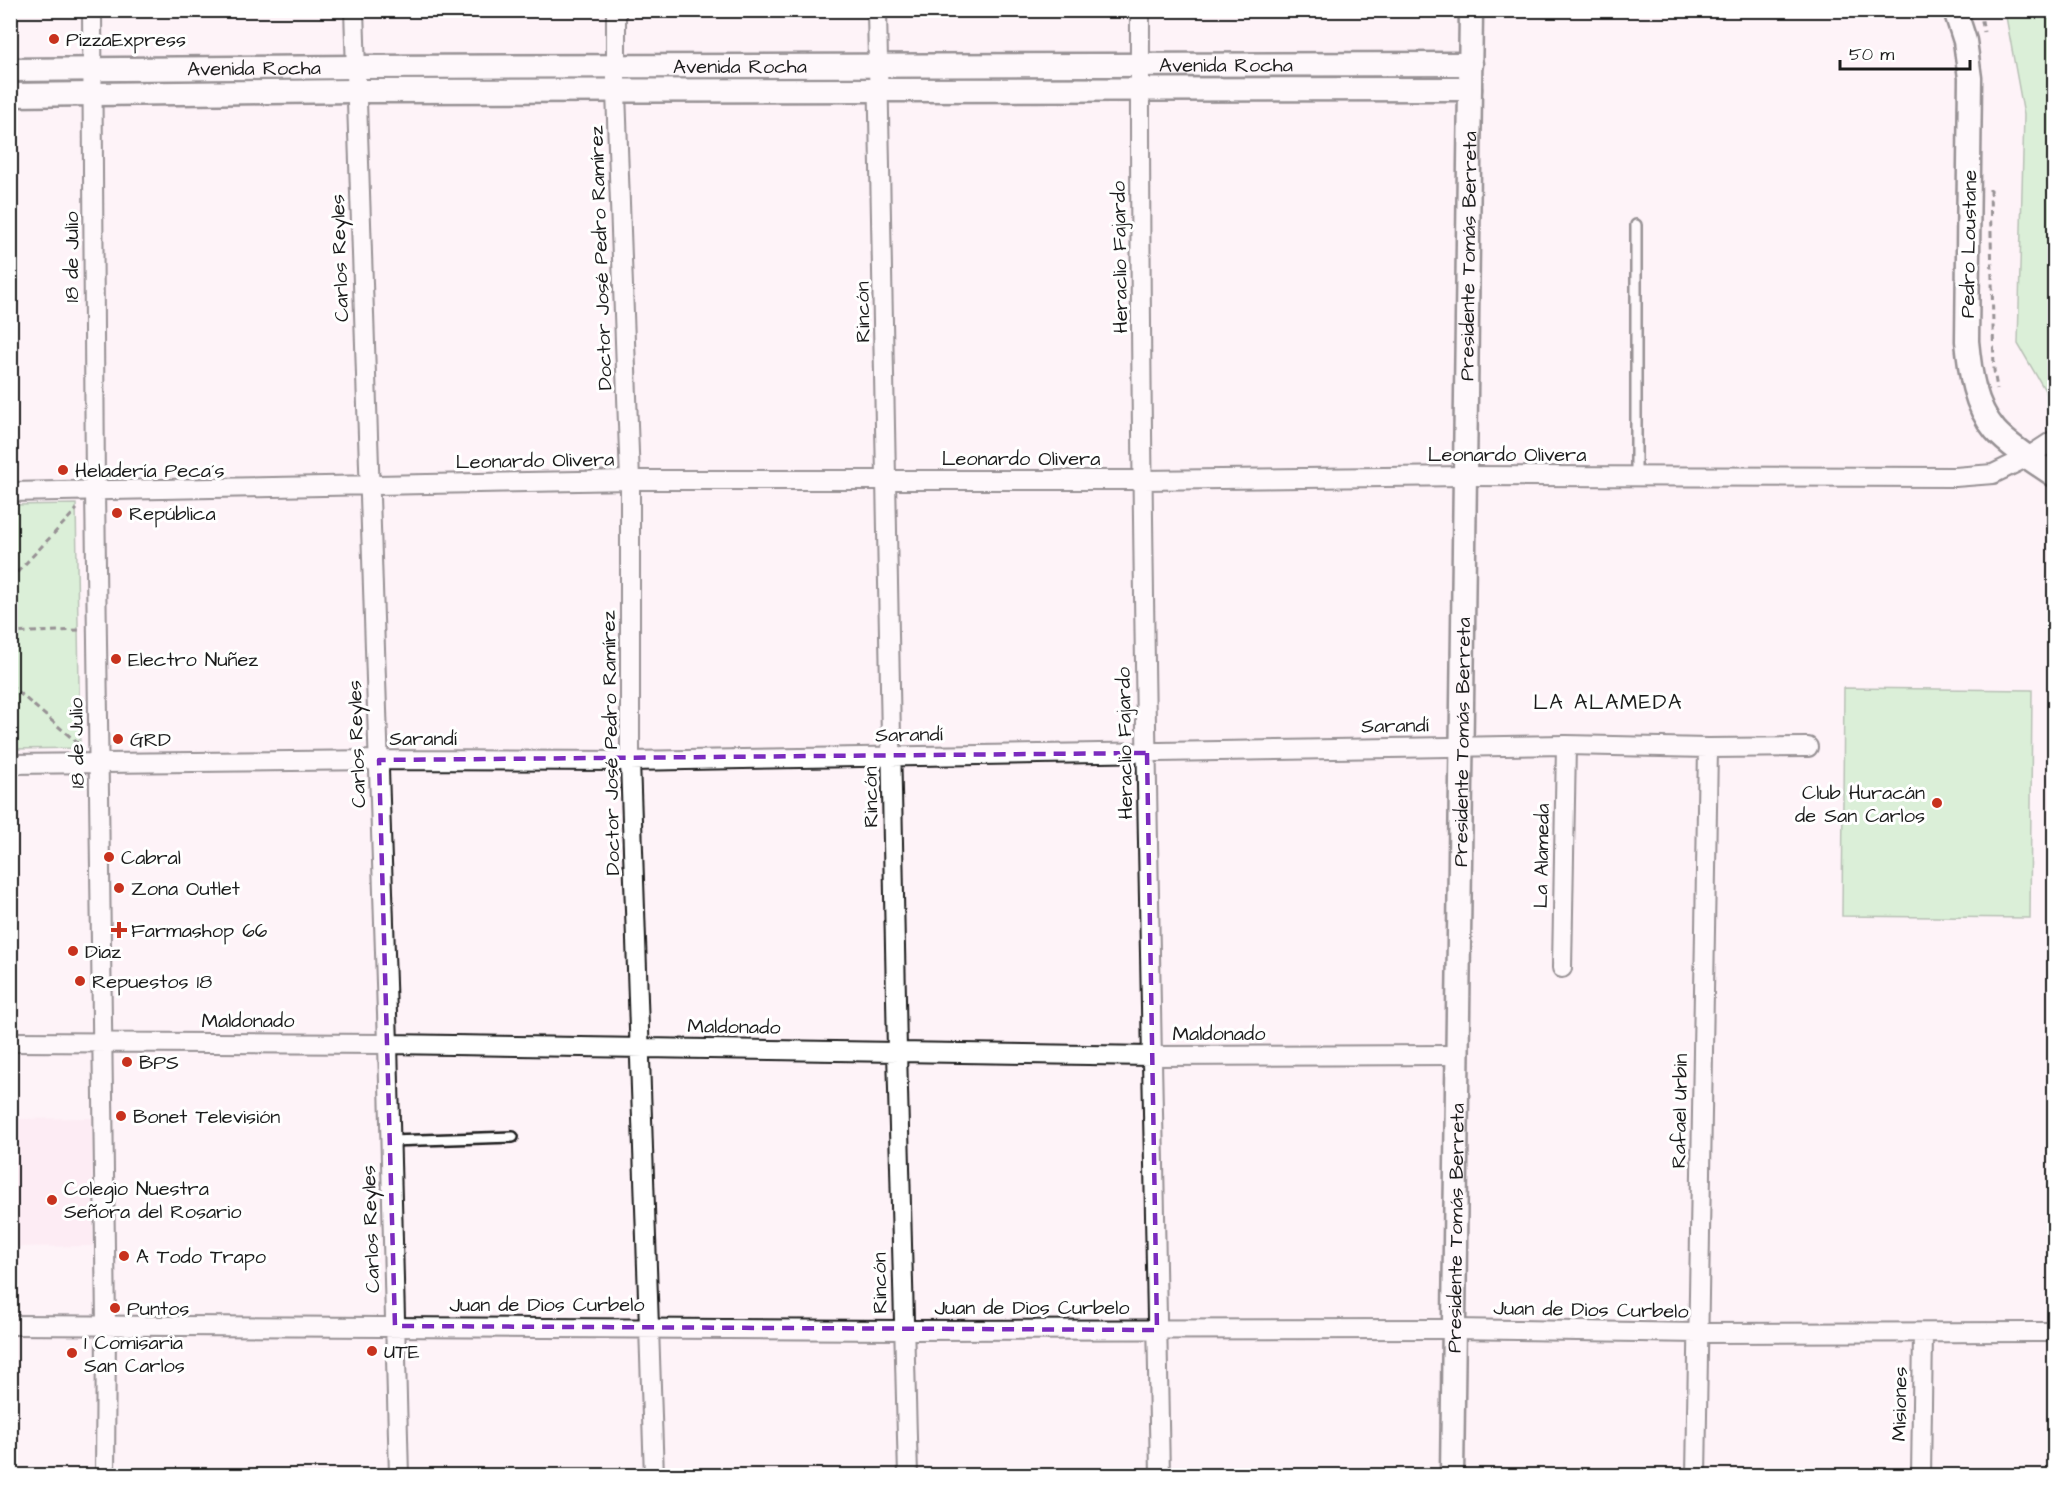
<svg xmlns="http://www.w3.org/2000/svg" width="2065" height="1486" font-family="'Architects Daughter',sans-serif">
<rect width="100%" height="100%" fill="#fef3f8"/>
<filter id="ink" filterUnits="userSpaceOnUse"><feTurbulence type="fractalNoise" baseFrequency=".0167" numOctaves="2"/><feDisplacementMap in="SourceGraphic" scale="12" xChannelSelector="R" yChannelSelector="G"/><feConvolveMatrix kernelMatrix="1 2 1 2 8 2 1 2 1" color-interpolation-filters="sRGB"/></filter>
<g filter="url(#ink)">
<path fill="#fde5ef" d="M 92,1118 L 93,1246 L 11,1247 L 11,1119 Z"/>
<path fill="#b1ecb1" stroke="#668466" stroke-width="1.5" d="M 2005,11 L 2054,11 L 2054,406 L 2018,344 L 2024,115 Z
M 76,504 L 80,748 L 11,749 L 11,505 Z
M 1844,688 L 2032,690 L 2030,918 L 1842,916 Z"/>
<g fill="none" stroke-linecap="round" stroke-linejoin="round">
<g stroke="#1c1c1c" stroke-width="14">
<path id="service" d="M 1636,225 L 1636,476
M 390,1141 L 513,1137"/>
</g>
<g stroke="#1c1c1c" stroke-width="22">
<path id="minor" d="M 92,10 L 95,490 L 106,1324 L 105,1476
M 354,10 L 388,1044 L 399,1476
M 616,10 L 616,92 L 630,480 L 630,761 L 654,1476
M 877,10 L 897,1051 L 908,1476
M 1140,10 C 1139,499 1151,987 1160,1476
M 10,492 L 630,480 L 1143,480 L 1465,476 L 1955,477 L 1993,474 L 2028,457 L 2054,440
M 10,764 L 379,760 L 630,761 L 1566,745 L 1708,748 L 1808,747
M 1562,968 L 1566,745
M 10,1042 L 388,1044 L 1151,1056 L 1457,1055
M 10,1325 L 903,1330 L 1454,1329 L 1698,1333 L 2054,1332
M 1696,1476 L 1708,748
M 1921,1476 L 1923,1333"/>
</g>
<g stroke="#1c1c1c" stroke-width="27">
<g id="tertiary">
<path d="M 1955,10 L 1965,41 L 1970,78 L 1967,341 C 1970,372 1974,405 1995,430 C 2009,446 2036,463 2054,475"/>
<path id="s1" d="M 10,70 L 355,67 L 1471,64"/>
<path d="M 10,95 L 355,91 L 1470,89"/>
<path id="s2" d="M 1452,1476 L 1471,10"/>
</g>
</g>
<path stroke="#1c1c1c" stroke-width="3" stroke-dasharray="6 4.5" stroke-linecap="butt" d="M 1980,10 L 1984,32
M 1990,189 L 1994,370 L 1997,389
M 10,580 L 77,509
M 10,633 L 81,630
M 10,685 L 80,745"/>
<use href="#service" stroke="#fff" stroke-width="9"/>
<use href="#minor" stroke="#fff" stroke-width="18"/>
<use href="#tertiary" stroke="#fff" stroke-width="22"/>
</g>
</g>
<path d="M0 0H2065V1486H0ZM 1147,753 L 1157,1330 L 395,1326 L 379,760 Z" fill="#fef3f8" fill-opacity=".55" fill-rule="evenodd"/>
<path fill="none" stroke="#7b2cbf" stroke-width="4.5" stroke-dasharray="12 8" stroke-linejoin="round" d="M 1147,753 L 1157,1330 L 395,1326 L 379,760 Z"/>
<g fill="#c8321e" stroke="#fff" stroke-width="2">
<circle cx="54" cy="39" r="6"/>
<circle cx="63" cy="470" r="6"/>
<circle cx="117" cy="513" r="6"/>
<circle cx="116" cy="659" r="6"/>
<circle cx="118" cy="739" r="6"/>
<circle cx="1937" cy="803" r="6"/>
<circle cx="109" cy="857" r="6"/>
<circle cx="119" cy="888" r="6"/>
<path d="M116 921h6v6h6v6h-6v6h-6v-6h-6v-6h6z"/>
<circle cx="73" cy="951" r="6"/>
<circle cx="80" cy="981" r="6"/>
<circle cx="127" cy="1062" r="6"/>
<circle cx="121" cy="1116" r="6"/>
<circle cx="52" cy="1200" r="6"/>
<circle cx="124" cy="1256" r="6"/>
<circle cx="115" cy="1308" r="6"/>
<circle cx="372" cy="1351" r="6"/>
<circle cx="72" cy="1353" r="6"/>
</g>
<g text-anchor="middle" stroke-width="6" stroke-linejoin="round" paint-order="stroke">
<g font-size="20" fill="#1c1c1c" stroke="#fff" text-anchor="start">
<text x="66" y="46">PizzaExpress</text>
<text x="75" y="477">Heladería Peca´s</text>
<text x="129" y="520">República</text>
<text x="128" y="666">Electro Nuñez</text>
<text x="130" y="746">GRD</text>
<text x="1925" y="799" text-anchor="end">Club Huracán<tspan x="1925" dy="23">de San Carlos</tspan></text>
<text x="121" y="864">Cabral</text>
<text x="131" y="895">Zona Outlet</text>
<text x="131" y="937">Farmashop 66</text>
<text x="85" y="958">Diaz</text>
<text x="92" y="988">Repuestos 18</text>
<text x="139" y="1069">BPS</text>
<text x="133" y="1123">Bonet Televisión</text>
<text x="64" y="1195">Colegio Nuestra<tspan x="64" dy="23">Señora del Rosario</tspan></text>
<text x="136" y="1263">A Todo Trapo</text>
<text x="127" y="1315">Puntos</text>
<text x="84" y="1349">1 Comisaria<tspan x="84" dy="23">San Carlos</tspan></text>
<text x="384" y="1358">UTE</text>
</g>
<g font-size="20" fill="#1c1c1c" stroke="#fff">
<text dy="7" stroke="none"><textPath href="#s1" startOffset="1216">Avenida Rocha</textPath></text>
<text dy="7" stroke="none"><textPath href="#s1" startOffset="730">Avenida Rocha</textPath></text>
<text dy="7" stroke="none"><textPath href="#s1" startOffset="244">Avenida Rocha</textPath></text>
<text transform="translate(1968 244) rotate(-89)" y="7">Pedro Loustane</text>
<text transform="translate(71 257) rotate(-90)" y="7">18 de Julio</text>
<text transform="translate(1119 257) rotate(-91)" y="7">Heraclio Fajardo</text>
<text dy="7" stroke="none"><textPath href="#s2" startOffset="1220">Presidente Tomás Berreta</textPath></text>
<text transform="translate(339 258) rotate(-92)" y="7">Carlos Reyles</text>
<text transform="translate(600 258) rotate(-92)" y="7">Doctor José Pedro Ramírez</text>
<text transform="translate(862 312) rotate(-91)" y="7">Rincón</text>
<text x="1507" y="461">Leonardo Olivera</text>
<text x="1021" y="465">Leonardo Olivera</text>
<text transform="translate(535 460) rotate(-1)" y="7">Leonardo Olivera</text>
<text transform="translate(1395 725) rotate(-1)" y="7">Sarandí</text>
<text transform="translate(909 734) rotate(-1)" y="7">Sarandí</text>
<text x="423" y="745">Sarandí</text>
<text transform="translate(76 743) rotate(-91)" y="7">18 de Julio</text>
<text transform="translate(610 743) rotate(-91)" y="7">Doctor José Pedro Ramírez</text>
<text transform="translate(1124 743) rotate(-91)" y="7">Heraclio Fajardo</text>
<text dy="7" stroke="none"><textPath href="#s2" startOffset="734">Presidente Tomás Berreta</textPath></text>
<text transform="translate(356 744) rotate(-92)" y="7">Carlos Reyles</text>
<text transform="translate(870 797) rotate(-91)" y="7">Rincón</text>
<text transform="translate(1541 856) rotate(-89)" y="7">La Alameda</text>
<text x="248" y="1027">Maldonado</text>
<text transform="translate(734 1026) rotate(1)" y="7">Maldonado</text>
<text x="1219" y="1040">Maldonado</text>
<text transform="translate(1679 1111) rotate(-89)" y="7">Rafael Urbin</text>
<text transform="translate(370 1229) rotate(-92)" y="7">Carlos Reyles</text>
<text dy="7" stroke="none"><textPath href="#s2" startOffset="248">Presidente Tomás Berreta</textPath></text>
<text transform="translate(879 1283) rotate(-91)" y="7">Rincón</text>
<text x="547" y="1311">Juan de Dios Curbelo</text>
<text x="1032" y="1314">Juan de Dios Curbelo</text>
<text transform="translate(1591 1309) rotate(1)" y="7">Juan de Dios Curbelo</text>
<text transform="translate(1899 1404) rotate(-89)" y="7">Misiones</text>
</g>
<g font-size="21" letter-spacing="1.5" fill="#1c1c1c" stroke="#fff">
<text x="1608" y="709">LA ALAMEDA</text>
</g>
</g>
<rect width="2065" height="1486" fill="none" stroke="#fff" stroke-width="36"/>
<rect x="18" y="18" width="2029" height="1450" fill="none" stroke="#1c1c1c" stroke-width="2" filter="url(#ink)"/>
<path d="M1840 60v9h130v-9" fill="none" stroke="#1c1c1c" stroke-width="3"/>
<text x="1849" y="60" font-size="18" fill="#1c1c1c" stroke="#ffffff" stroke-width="4.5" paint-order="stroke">50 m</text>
</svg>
